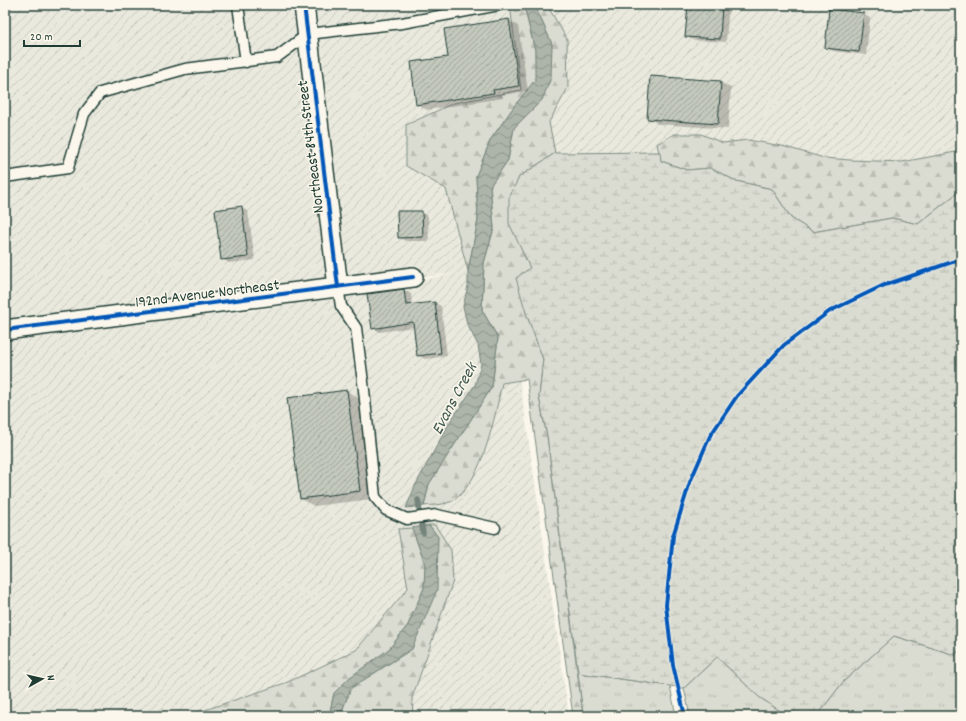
<svg xmlns="http://www.w3.org/2000/svg" width="966" height="721" font-family="Dekko,sans-serif">
<defs>
<pattern id="industrial-furrows" width="10" height="10" patternUnits="userSpaceOnUse"><rect width="10" height="10" fill="#eae9de"/><path d="M-1 1l2-2M0 10L10 0M9 11l2-2" fill="none" stroke="#c8c9bf"/></pattern>
<pattern id="grass-tufts" width="24" height="20" patternUnits="userSpaceOnUse"><rect width="24" height="20" fill="#dbdcd1"/><path d="M3 7l-1-3M5 7V3M7 7l1-3M15 17l-1-3M17 17v-4M19 17l1-3" fill="none" stroke="#bcbeb4"/></pattern>
<pattern id="forest-firs" width="22" height="20" patternUnits="userSpaceOnUse"><rect width="22" height="20" fill="#dbdcd1"/><path d="M5 1l3.5 6h-7zM16 11l3.5 6h-7z" fill="#bcbeb4"/></pattern>
<pattern id="wetland-marsh" width="20" height="14" patternUnits="userSpaceOnUse"><rect width="20" height="14" fill="#dbdcd1"/><path d="M1 5h8M5 5V1M11 12h8M15 12V8" fill="none" stroke="#bcbeb4"/></pattern>
<pattern id="water-waves" width="16" height="10" patternUnits="userSpaceOnUse"><rect width="16" height="10" fill="#adb4aa"/><path d="M0 5q4-4 8 0t8 0" fill="none" stroke="#8c948b"/></pattern>
<pattern id="building-hatch" width="6" height="6" patternUnits="userSpaceOnUse"><rect width="6" height="6" fill="#c4c9be"/><path d="M-1 1l2-2M0 6l6-6M5 7l2-2" fill="none" stroke="#9fa49b"/></pattern>
</defs>
<rect width="100%" height="100%" fill="#fbf7ec"/>
<filter id="ink" filterUnits="userSpaceOnUse"><feTurbulence type="fractalNoise" baseFrequency=".025" numOctaves="2"/><feDisplacementMap in="SourceGraphic" scale="8" xChannelSelector="R" yChannelSelector="G"/><feConvolveMatrix kernelMatrix="1 2 1 2 8 2 1 2 1" color-interpolation-filters="sRGB"/></filter>
<g filter="url(#ink)">
<path fill="url(#industrial-furrows)" fill-rule="evenodd" d="M 5,5 L 961,5 L 961,166 L 555,153 L 501,103 L 406,166 L 446,189 L 468,271 L 503,265 L 569,716 L 413,716 L 412,698 L 453,581 L 435,525 L 398,529 L 408,588 L 356,650 L 288,682 L 187,716 L 5,716 ZM 458,273 L 239,313 L 239,312 L 338,287 Z"/>
<path fill="url(#grass-tufts)" stroke="#7d8c82" d="M 894,636 L 955,655 L 961,647 L 961,716 L 817,716 L 843,682 Z
M 717,657 L 759,697 L 788,716 L 690,716 L 684,688 Z
M 578,673 L 670,686 L 676,716 L 583,716 Z"/>
<path fill="url(#forest-firs)" stroke="#7d8c82" d="M 547,5 L 567,39 L 568,88 L 549,122 L 555,153 L 519,177 L 521,248 L 530,268 L 526,313 L 543,359 L 539,397 L 547,436 L 583,716 L 573,716 L 527,379 L 502,383 C 495,416 483,480 454,500 C 447,505 432,505 424,506 L 429,484 L 492,387 L 498,338 L 482,310 L 484,263 L 494,228 L 490,186 L 508,160 L 514,128 L 542,100 L 552,44 L 536,8 Z
M 525,10 L 535,50 L 536,80 L 515,105 L 491,139 L 476,176 L 478,220 L 468,271 L 446,189 L 406,166 L 406,125 L 454,103 L 521,90 L 511,13 Z
M 674,134 L 701,134 L 723,143 L 748,140 L 782,146 L 824,158 L 850,160 L 902,162 L 961,151 L 961,193 L 956,194 L 918,224 L 892,218 L 813,232 L 791,218 L 772,189 L 736,181 L 710,168 L 687,170 L 661,161 L 657,144 Z
M 429,525 L 435,525 L 451,550 L 453,581 L 412,698 L 413,716 L 340,716 L 351,688 L 412,649 L 421,625 L 438,537 Z
M 412,528 L 425,564 L 424,588 L 408,625 L 389,649 L 349,678 L 334,693 L 329,716 L 187,716 L 288,682 L 356,650 L 408,588 L 398,529 Z"/>
<path fill="url(#wetland-marsh)" stroke="#7d8c82" d="M 660,152 L 661,161 L 687,170 L 710,168 L 736,181 L 772,189 L 791,218 L 813,232 L 892,218 L 918,224 L 956,194 L 961,193 L 961,647 L 955,655 L 894,636 L 843,682 L 817,716 L 788,716 L 759,697 L 717,657 L 684,688 L 578,673 L 547,436 L 539,397 L 543,359 L 526,313 L 516,278 L 530,268 L 509,223 L 509,198 L 519,177 L 555,153 Z"/>
<path fill="url(#water-waves)" stroke="#74847b" d="M 536,8 L 552,44 L 551,78 L 542,100 L 514,128 L 508,160 L 490,186 L 494,228 L 484,263 L 482,310 L 498,338 L 492,387 L 429,484 L 424,506 L 406,508 L 415,486 L 448,425 L 475,385 L 481,364 L 478,345 L 467,324 L 463,306 L 468,286 L 468,271 L 478,220 L 476,176 L 491,139 L 515,105 L 535,80 L 535,50 L 525,10 Z
M 429,525 L 438,537 L 437,590 L 412,649 L 351,688 L 340,716 L 329,716 L 334,693 L 349,678 L 389,649 L 408,625 L 424,588 L 425,564 L 412,528 Z"/>
<path fill="#0003" d="M 689,5 L 729,5 L 726,42 L 693,40 L 686,36 Z
M 863,14 L 870,18 L 866,55 L 833,51 L 826,47 Z
M 509,20 L 518,26 L 528,91 L 502,95 L 503,98 L 427,110 L 417,104 L 450,58 Z
M 720,82 L 731,88 L 728,129 L 658,124 L 648,118 Z
M 242,208 L 248,211 L 255,260 L 229,263 L 222,259 Z
M 422,212 L 428,216 L 429,241 L 405,241 L 399,237 Z
M 404,290 L 411,294 L 412,305 L 435,303 L 441,306 L 447,356 L 425,359 L 418,355 L 414,327 L 380,332 L 373,328 Z
M 347,391 L 360,399 L 373,499 L 314,506 L 301,499 Z"/>
<g fill="none" stroke-linecap="round" stroke-linejoin="round">
<path stroke="#74847b" stroke-width="5.5" d="M 418,500 L 423,533"/>
</g>
<path fill="url(#building-hatch)" stroke="#1f3d34" d="M 688,5 L 722,5 L 720,39 L 685,37 Z
M 829,9 L 864,13 L 859,52 L 825,48 Z
M 509,19 L 519,86 L 493,90 L 494,93 L 416,105 L 411,62 L 448,57 L 444,29 Z
M 650,76 L 721,81 L 718,124 L 647,119 Z
M 242,206 L 248,257 L 221,260 L 215,210 Z
M 397,211 L 422,211 L 423,237 L 398,238 Z
M 404,289 L 406,305 L 435,302 L 441,353 L 417,356 L 413,322 L 372,329 L 367,294 Z
M 347,390 L 360,491 L 300,499 L 287,398 Z"/>
<g fill="none" stroke-linecap="round" stroke-linejoin="round">
<g stroke="#1f3d34" stroke-width="13">
<path id="service" d="M 238,5 L 246,62
M 5,177 L 68,168 L 84,114 L 100,93 L 185,69 L 277,57 L 308,34 L 402,23 L 499,5
M 338,287 L 341,306 L 356,328 L 364,390 L 375,497 L 386,510 L 407,519 L 437,515 L 495,528"/>
</g>
<g stroke="#1f3d34" stroke-width="22">
<path id="minor" d="M 304,5 L 338,287
M 5,330 L 413,277"/>
</g>
<use href="#service" stroke="#fbf7ec" stroke-width="10"/>
<use href="#minor" stroke="#fbf7ec" stroke-width="19"/>
<g stroke="#fbf7ec" stroke-width="6">
<path id="cycleway" d="M 304,5 L 338,287
M 5,330 L 413,277
M 685,716 L 673,665 L 666,605 L 673,536 L 690,482 L 710,436 L 737,396 L 784,345 L 830,311 L 882,286 L 961,259"/>
</g>
<use href="#cycleway" stroke="#0057b8" stroke-width="4"/>
</g>
</g>
<g text-anchor="middle" stroke-width="3" stroke-linejoin="round" paint-order="stroke">
<g font-size="16" fill="#1f3d34" stroke="#fbf7ec">
<text transform="translate(309 147) rotate(-97)" y="6">Northeast 84th Street</text>
<text transform="translate(207 292) rotate(-7)" y="6">192nd Avenue Northeast</text>
</g>
<g font-size="17" font-style="italic" fill="#425b52" stroke="#fbf7ec">
<text transform="translate(453 398) rotate(-62)" y="6">Evans Creek</text>
</g>
</g>
<rect width="966" height="721" fill="none" stroke="#fbf7ec" stroke-width="20"/>
<rect x="10" y="10" width="946" height="701" fill="none" stroke="#1f3d34" stroke-width="1.5" filter="url(#ink)"/>
<g transform="translate(42 679) rotate(82)" stroke="#fbf7ec" stroke-width="3" paint-order="stroke">
<path d="M0-3L7 15L0 10L-7 15Z" fill="#1f3d34"/>
<text y="-6" font-size="11" font-weight="bold" text-anchor="middle" fill="#1f3d34">N</text>
</g>
<path d="M24 40v6h56v-6" fill="none" stroke="#1f3d34" stroke-width="2"/>
<text x="30" y="40" font-size="12" fill="#1f3d34" stroke="#fbf7ec" stroke-width="3" paint-order="stroke">20 m</text>
</svg>
